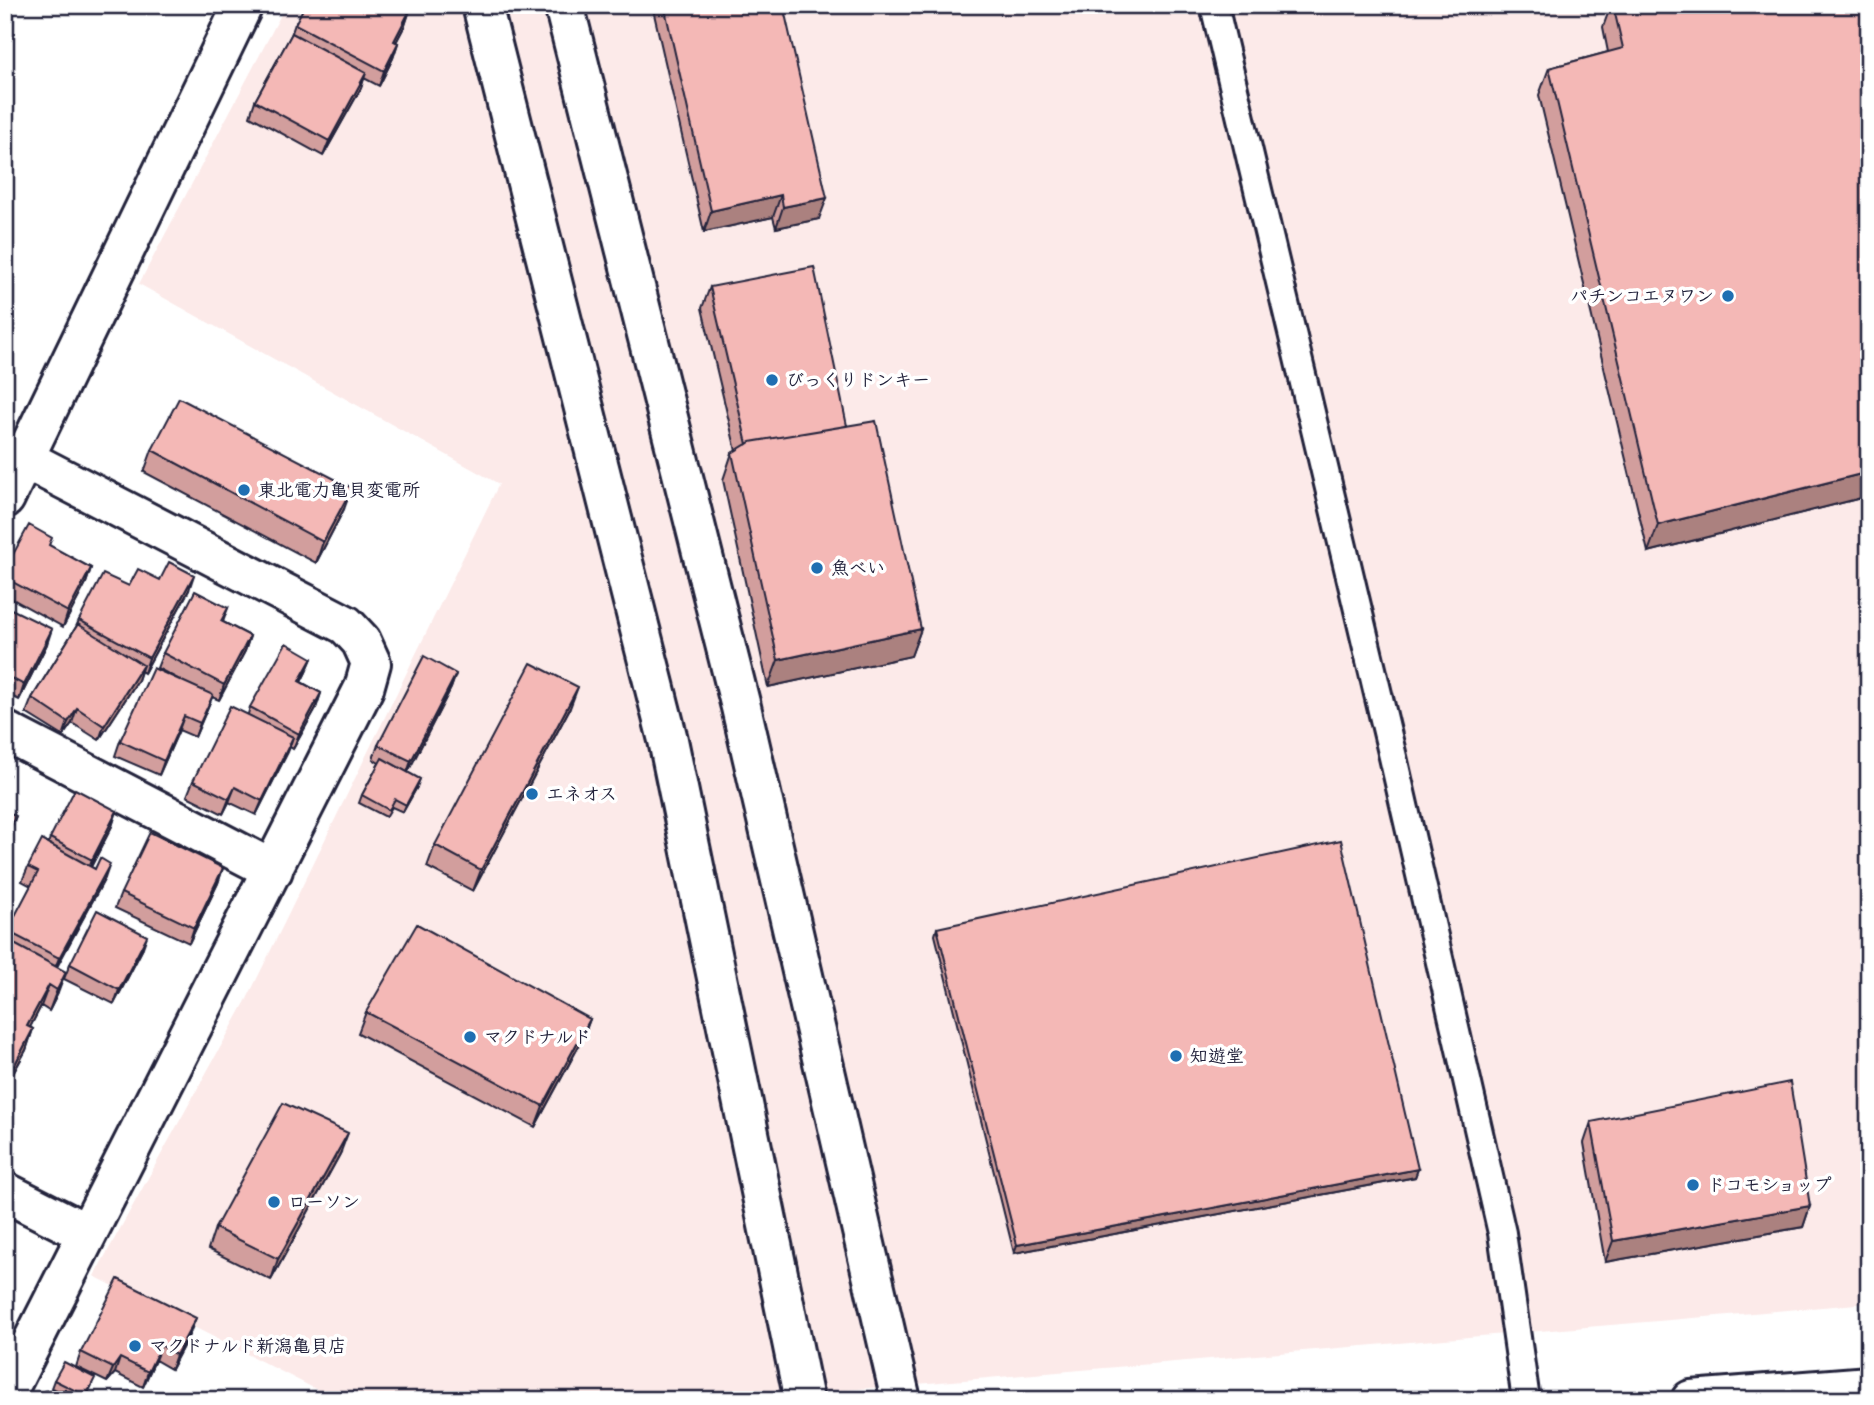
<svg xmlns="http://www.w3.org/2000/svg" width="1874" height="1405" font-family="Pangolin,'Klee One',sans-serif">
<rect width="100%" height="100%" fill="#fff"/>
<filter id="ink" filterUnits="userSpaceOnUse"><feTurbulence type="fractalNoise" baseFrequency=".0143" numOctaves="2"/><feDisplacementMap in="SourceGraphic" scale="14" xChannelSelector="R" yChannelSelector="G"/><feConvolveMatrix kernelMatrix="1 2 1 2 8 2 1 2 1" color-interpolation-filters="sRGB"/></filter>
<g filter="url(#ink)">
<path fill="#fceae9" d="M 286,5 L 1869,5 L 1869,1303 L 728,1400 L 337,1400 L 94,1276 L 247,999 L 499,484 L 139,284 Z"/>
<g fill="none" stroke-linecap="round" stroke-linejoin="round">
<g stroke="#22223b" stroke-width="32">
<path id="service" d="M 1214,5 L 1393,757 L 1502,1233 L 1526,1400"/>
</g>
<g stroke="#22223b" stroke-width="44">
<path id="minor" d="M 5,498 L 243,5
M 5,731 L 273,870
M 5,1192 L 86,1233
M 5,1396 L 364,688 L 371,663 L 361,641 L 346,625 L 25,459"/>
</g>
<g stroke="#22223b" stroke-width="44">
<path id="tertiary" d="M 482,5 L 668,740 L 804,1400
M 564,5 L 741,707 L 901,1400"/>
</g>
<g stroke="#22223b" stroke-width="44">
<path id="primary" d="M 1691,1400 L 1869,1386"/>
</g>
<use href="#service" stroke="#fff" stroke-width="26"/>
<use href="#minor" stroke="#fff" stroke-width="38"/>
<use href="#tertiary" stroke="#fff" stroke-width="38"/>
<use href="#primary" stroke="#fff" stroke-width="38"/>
</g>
<path fill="#d29e9d" stroke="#22223b" stroke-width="2" d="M 652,5 L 783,5 L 819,219 L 776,228 L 773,217 L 704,232 Z
M 1611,5 L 1869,5 L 1869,496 L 1648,552 L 1539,95 L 1549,68 L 1608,52 L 1603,27 Z
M 410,10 L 405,25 L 396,42 L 398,43 L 393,58 L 379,86 L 364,78 L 361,88 L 323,156 L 250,116 L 255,101 L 291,35 L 295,24 Z
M 710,287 L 847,426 L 921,629 L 911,656 L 768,687 L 723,480 L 732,453 L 736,451 L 702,308 Z
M 152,450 L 344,509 L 316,563 L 144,472 Z
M 49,546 L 91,568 L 86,583 L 63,627 L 5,595 L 5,569 Z
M 160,580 L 189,590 L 144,673 L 141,671 L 138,680 L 99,740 L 72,723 L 63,736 L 26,713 L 32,698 L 76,627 L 79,620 L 129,586 Z
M 5,606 L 47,644 L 19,700 L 5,693 Z
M 228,608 L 223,622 L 250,636 L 245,651 L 219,700 L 212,697 L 195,737 L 179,730 L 159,775 L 115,756 L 120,741 L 180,680 L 157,668 L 163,653 Z
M 312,658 L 306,672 L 301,682 L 321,693 L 316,708 L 293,749 L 290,747 L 256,815 L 229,802 L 223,814 L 187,796 L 193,781 L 248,714 L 250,707 Z
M 456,674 L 451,688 L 407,773 L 417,787 L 403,812 L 392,807 L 386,817 L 359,803 L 362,795 L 379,763 L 373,759 L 378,745 Z
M 570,708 L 473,891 L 427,867 L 435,845 Z
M 117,811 L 112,826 L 91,867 L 105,878 L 57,967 L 58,993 L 49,1011 L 41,1006 L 30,1027 L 33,1029 L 26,1050 L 5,1088 L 5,936 L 31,886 L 22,881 L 28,867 L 48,844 L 50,838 Z
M 223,868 L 218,883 L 189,943 L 115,908 L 121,893 Z
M 937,928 L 1418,1169 L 1415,1177 L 1014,1253 L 935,935 Z
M 142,950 L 114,1004 L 64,979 L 70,964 Z
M 366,1012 L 590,1019 L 582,1040 L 535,1127 L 358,1033 Z
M 1591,1122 L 1810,1206 L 1803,1227 L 1605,1262 L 1584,1143 Z
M 340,1154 L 271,1280 L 208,1249 L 215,1228 Z
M 190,1333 L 171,1369 L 155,1360 L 143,1387 L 115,1373 L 107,1382 L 76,1367 L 81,1352 Z
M 54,1380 L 92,1385 L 85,1400 L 75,1400 L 65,1394 L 65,1400 L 42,1400 L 44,1391 L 57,1390 L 51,1388 Z"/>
<path fill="#ab817f" stroke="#22223b" stroke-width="2" d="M 410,10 L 405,25 L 389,56 L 394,41 Z
M 398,43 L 393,58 L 379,86 L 384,71 Z
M 366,73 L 361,88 L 323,156 L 329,141 Z
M 781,195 L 773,217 L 704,232 L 711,211 Z
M 827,198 L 819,219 L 776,228 L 783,207 Z
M 1869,472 L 1869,496 L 1648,552 L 1658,525 Z
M 352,488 L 344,509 L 316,563 L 323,542 Z
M 91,568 L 86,583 L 63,627 L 68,612 Z
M 194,575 L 189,590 L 144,673 L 149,658 Z
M 52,629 L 47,644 L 19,700 L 24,685 Z
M 921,629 L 911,656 L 768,687 L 778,660 Z
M 250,636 L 245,651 L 219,700 L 224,685 Z
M 312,658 L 306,672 L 294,696 L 299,681 Z
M 143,665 L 138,680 L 99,740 L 104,726 Z
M 456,674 L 451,688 L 406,776 L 411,761 Z
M 578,687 L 570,708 L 473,891 L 481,870 Z
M 321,693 L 316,708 L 293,749 L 299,734 Z
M 213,695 L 195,737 L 200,723 Z
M 77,708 L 72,723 L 63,736 L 68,722 Z
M 184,716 L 179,730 L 159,775 L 164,761 Z
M 293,737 L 288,752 L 256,815 L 262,801 Z
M 420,779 L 417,787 L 403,812 L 406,805 Z
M 235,787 L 229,802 L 223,814 L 229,799 Z
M 117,811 L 112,826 L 87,874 L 92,860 Z
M 16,816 L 10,831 L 5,839 L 5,834 Z
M 110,864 L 105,878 L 53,973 L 59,958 Z
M 223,868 L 218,883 L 189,943 L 194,928 Z
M 147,936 L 142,950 L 114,1004 L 119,990 Z
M 66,972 L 58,993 L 49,1011 L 57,990 Z
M 49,985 L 41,1006 L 20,1047 L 27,1026 Z
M 590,1019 L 582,1040 L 535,1127 L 543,1106 Z
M 33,1029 L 26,1050 L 5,1088 L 13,1068 Z
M 348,1133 L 340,1154 L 271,1280 L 278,1259 Z
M 1418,1169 L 1415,1177 L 1014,1253 L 1017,1245 Z
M 1810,1206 L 1803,1227 L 1605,1262 L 1613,1241 Z
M 196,1318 L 190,1333 L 171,1369 L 176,1355 Z
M 161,1345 L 155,1360 L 143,1387 L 148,1372 Z
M 120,1358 L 115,1373 L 107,1382 L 113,1368 Z"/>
<path fill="#f4b8b6" stroke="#22223b" stroke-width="2" d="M 305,5 L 401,5 L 410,10 L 394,41 L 398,43 L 384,71 L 295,24 Z
M 664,5 L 783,5 L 827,198 L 783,207 L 781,195 L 711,211 Z
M 1613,5 L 1869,5 L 1869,472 L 1658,525 L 1549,68 L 1623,48 Z
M 292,33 L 366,73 L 329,141 L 255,101 Z
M 814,267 L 847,426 L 750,442 L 747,444 L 710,287 Z
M 179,398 L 352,488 L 323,542 L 152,450 Z
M 876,421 L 921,629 L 778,660 L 732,453 L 750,442 Z
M 29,525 L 52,538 L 49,545 L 91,568 L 68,612 L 5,578 L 5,569 Z
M 169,562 L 194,575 L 149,658 L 79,620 L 103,574 L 129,586 L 138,569 L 160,580 Z
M 195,591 L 228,608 L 221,621 L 250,636 L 224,685 L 163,653 Z
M 5,606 L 52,629 L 24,685 L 5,675 Z
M 78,624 L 143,665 L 104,726 L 77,708 L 68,722 L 32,698 Z
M 286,643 L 312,658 L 299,681 L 321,693 L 299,734 L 250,707 Z
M 424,656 L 456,674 L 411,761 L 378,745 Z
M 531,663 L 578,687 L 481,870 L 435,845 Z
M 153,668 L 213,695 L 200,723 L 184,716 L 164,761 L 120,741 Z
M 230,706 L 293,737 L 262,801 L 235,787 L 229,799 L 193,781 Z
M 382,758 L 420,779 L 406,805 L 395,799 L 389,810 L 362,795 Z
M 5,773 L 9,775 L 5,782 Z
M 75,789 L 117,811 L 92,860 L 50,838 Z
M 5,810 L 16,816 L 5,834 Z
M 150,832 L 223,868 L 194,928 L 121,893 Z
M 42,840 L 95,869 L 100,858 L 110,864 L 59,958 L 7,931 L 38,872 L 28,867 Z
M 1341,840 L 1418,1169 L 1017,1245 L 937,928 Z
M 97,910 L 147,936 L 119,990 L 70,964 Z
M 417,924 L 590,1019 L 543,1106 L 366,1012 Z
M 5,939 L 66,972 L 57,990 L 49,985 L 27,1026 L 33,1029 L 13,1068 L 9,1066 L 5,1073 Z
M 1790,1082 L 1810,1206 L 1613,1241 L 1591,1122 Z
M 283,1103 L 348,1133 L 278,1259 L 215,1228 Z
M 118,1279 L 196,1318 L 176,1355 L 161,1345 L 148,1372 L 120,1358 L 113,1368 L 81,1352 Z
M 64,1362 L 95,1378 L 86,1396 L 54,1380 Z
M 65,1390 L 65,1400 L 44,1400 L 44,1391 Z"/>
</g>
<g fill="#1f6fb2" stroke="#fff" stroke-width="2.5">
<circle cx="1728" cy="296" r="7"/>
<circle cx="772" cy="380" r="7"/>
<circle cx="244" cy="490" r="7"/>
<circle cx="817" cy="568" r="7"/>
<circle cx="532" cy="794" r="7"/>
<circle cx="470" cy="1037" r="7"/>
<circle cx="1176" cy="1056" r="7"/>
<circle cx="1693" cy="1185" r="7"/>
<circle cx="274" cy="1202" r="7"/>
<circle cx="135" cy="1346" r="7"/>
</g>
<g text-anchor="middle" stroke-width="7" stroke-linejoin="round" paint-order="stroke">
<g font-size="18" font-weight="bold" fill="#22223b" stroke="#fff" text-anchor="start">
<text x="1714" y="302" text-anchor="end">パチンコエヌワン</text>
<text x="786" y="386">びっくりドンキー</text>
<text x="258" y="496">東北電力亀貝変電所</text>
<text x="831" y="574">魚べい</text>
<text x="546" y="800">エネオス</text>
<text x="484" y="1043">マクドナルド</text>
<text x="1190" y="1062">知遊堂</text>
<text x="1707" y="1191">ドコモショップ</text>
<text x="288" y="1208">ローソン</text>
<text x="149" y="1352">マクドナルド新潟亀貝店</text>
</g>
</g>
<rect width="1874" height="1405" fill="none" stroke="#fff" stroke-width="28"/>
<rect x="14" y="14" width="1846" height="1377" fill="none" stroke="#22223b" stroke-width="2.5" filter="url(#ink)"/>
</svg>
